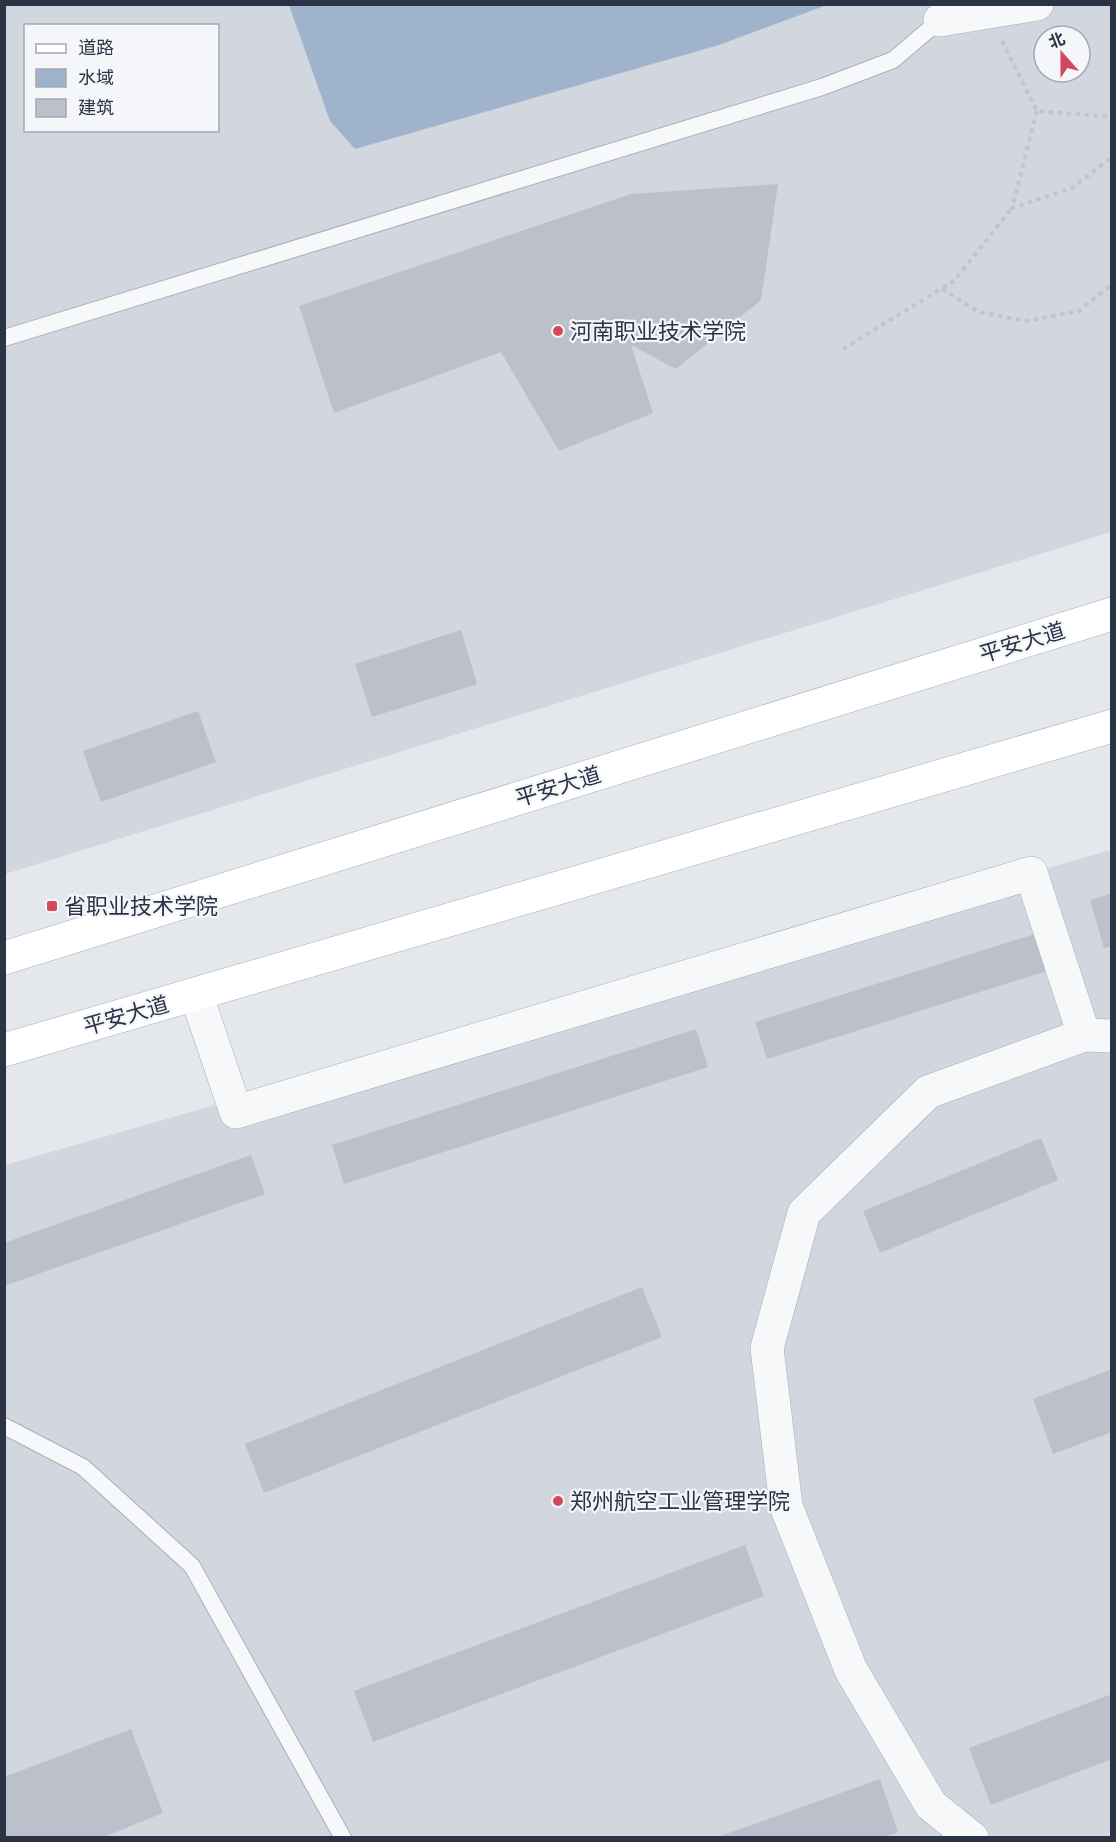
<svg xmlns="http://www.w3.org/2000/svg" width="1116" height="1842" font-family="Mulish,'Noto Sans SC',sans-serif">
<rect width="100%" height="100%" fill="#e4e7ec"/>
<path fill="#d2d6de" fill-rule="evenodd" d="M 5,5 L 1111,5 L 1111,532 L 5,874 ZM 26,26 L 218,26 L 218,130 L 26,130 ZM 1044,36 L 1080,36 L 1080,72 L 1044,72 Z
M 1111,850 L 1111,1837 L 5,1838 L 5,1165 Z"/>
<path fill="#9fb4cc" d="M 289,5 L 289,4 L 827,5 L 719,45 L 355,149 L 330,121 Z"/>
<path fill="#bbc0ca" d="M 778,184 L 761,300 L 676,369 L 631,345 L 653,413 L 559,451 L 501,352 L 334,413 L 299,306 L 631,194 Z
M 461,630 L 477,684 L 372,717 L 355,664 Z
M 198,711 L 216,762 L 101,802 L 83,751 Z
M 1112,893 L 1112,946 L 1104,948 L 1090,900 Z
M 1035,934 L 1047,971 L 767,1059 L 755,1022 Z
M 696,1029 L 708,1067 L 344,1184 L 332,1145 Z
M 1041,1138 L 1058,1180 L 880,1253 L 863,1211 Z
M 251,1155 L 265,1194 L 4,1286 L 4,1243 Z
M 642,1287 L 662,1337 L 264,1493 L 245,1444 Z
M 1112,1369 L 1112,1432 L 1053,1454 L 1033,1399 Z
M 745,1545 L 764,1596 L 373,1742 L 354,1691 Z
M 1112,1694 L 1112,1759 L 991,1805 L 969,1748 Z
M 131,1729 L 163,1813 L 101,1838 L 4,1838 L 4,1777 Z
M 880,1779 L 898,1832 L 883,1838 L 715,1838 Z"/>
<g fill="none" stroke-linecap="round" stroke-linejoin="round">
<g stroke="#a9aeb7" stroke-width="18">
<path id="service" d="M 4,338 L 822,87 L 893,60 L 940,20 L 943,15
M 4,1426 L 83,1467 L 192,1566 L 343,1838"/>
</g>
<g stroke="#a9aeb7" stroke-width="34">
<path id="minor" d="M 940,20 L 1037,4
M 196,994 L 236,1112 L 1031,873 L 1084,1035
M 972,1838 L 931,1805 L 851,1670 L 786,1506 L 767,1348 L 804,1213 L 928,1092 L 1084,1035 L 1112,1036"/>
</g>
<g stroke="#a9aeb7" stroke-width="34">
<path id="secondary" d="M 4,958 L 1112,614
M 4,1050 L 1112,726"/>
</g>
<path stroke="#c2c5cb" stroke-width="4" stroke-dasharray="4.5 4.5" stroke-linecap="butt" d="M 1002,41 L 1037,111 L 1112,117
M 1037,111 L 1012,208 L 1072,188 L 1112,157
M 942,289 L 979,312 L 1026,321 L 1079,311 L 1112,284
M 843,349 L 954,281 L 1012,208"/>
<use href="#service" stroke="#f7f8fa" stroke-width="16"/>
<use href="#minor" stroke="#f7f8fa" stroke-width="33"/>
<use href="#secondary" stroke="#fff" stroke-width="33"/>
</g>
<g fill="#d1495b" stroke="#f4f6f9" stroke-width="2">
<circle cx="558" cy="331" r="6"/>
<rect x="46" y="900" width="12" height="12" rx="3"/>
<circle cx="558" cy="1501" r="6"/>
</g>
<g text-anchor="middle" stroke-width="4.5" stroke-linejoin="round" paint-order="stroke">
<g font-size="22" fill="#2b3445" stroke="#f4f6f9" text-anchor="start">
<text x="570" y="339">河南职业技术学院</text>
<text x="64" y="914">省职业技术学院</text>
<text x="570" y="1509">郑州航空工业管理学院</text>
</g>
<g font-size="22" fill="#2b3445" stroke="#f4f6f9">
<text transform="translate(1022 642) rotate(-17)" y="8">平安大道</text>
<text transform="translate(558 786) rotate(-17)" y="8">平安大道</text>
<text transform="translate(126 1015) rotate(-16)" y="8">平安大道</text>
</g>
</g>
<rect width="1116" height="1842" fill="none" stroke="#2b3445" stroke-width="12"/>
<rect x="24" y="24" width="195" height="108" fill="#f4f6f9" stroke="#a4a8b1" stroke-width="1.5"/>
<rect x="36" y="44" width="30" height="9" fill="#ffffff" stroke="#a4a8b1" stroke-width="1.5"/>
<text x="78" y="54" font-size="18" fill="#2b3445">道路</text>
<rect x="36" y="69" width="30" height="18" fill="#9fb4cc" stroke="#a4a8b1" stroke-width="1.5"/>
<text x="78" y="84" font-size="18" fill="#2b3445">水域</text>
<rect x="36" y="99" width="30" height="18" fill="#bbc0ca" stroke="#a4a8b1" stroke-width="1.5"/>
<text x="78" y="114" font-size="18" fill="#2b3445">建筑</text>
<g transform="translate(1062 54) rotate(339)"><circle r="28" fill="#f4f6f9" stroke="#a4a8b1" stroke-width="1.5"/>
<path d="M0-4.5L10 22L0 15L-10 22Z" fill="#d1495b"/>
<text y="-9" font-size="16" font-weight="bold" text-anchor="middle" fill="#2b3445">北</text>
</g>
</svg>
